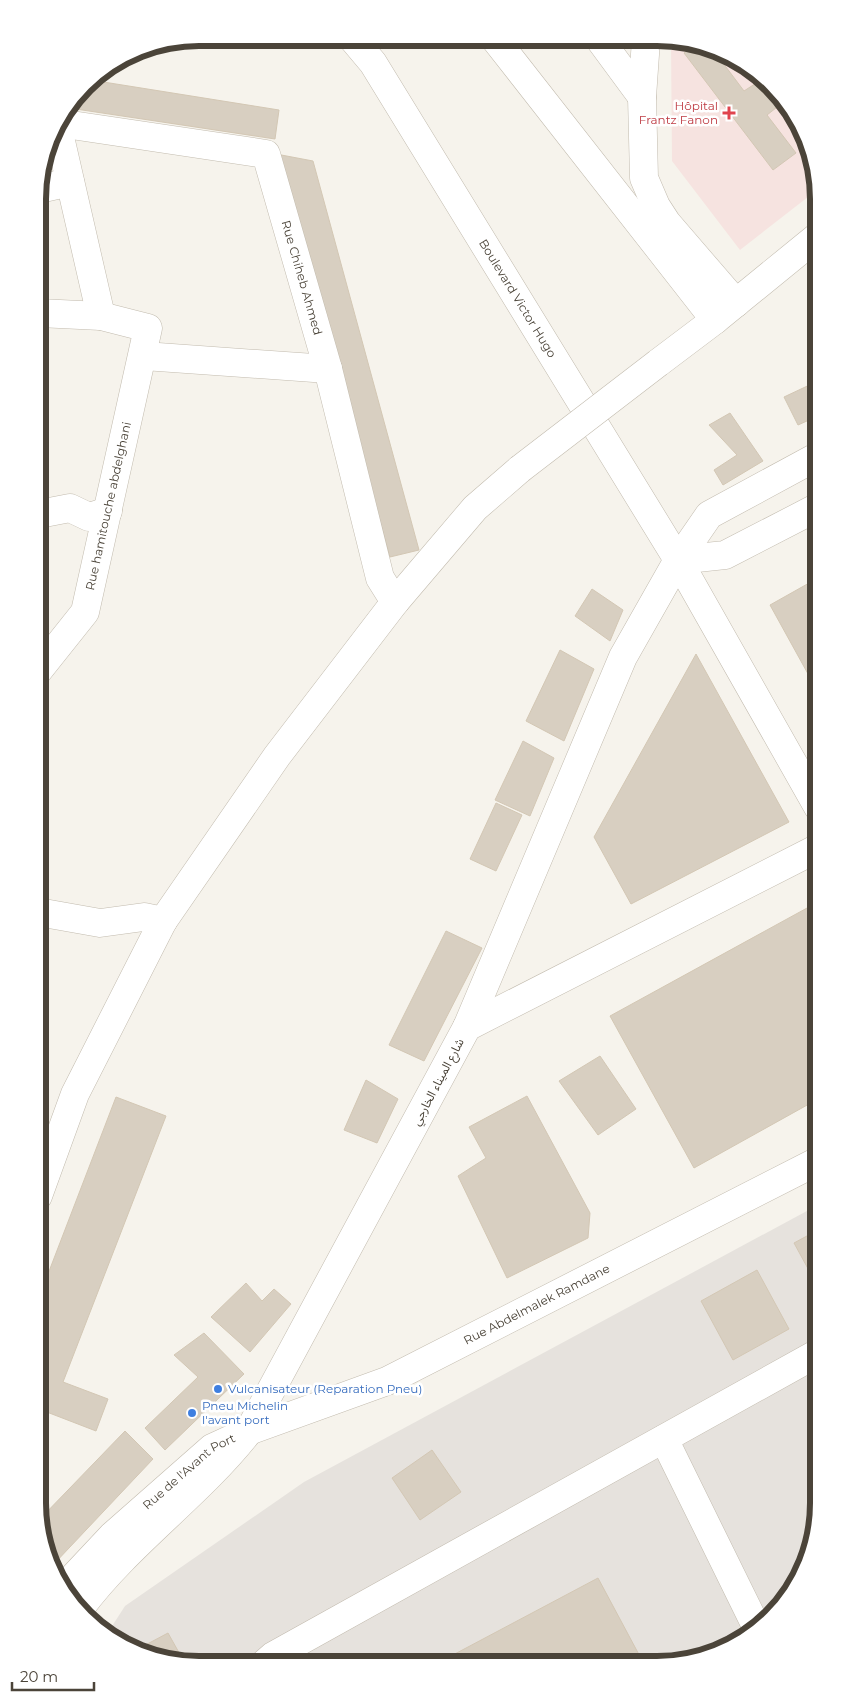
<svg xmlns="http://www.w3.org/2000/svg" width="856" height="1702" font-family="Montserrat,'Noto Sans Arabic',sans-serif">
<rect width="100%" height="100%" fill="#f6f3ec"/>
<path fill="#e6e2dd" d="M 818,1205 L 818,1514 L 806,1565 L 785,1602 L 747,1637 L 709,1656 L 657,1664 L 178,1663 L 128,1648 L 107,1634 L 125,1606 L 304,1482 Z"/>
<path fill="#f6e3e0" d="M 671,40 L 688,41 L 764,78 L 810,147 L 817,190 L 740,250 L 672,161 Z"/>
<path fill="#d8cfc1" stroke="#d3c7b4" d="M 695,44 L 717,55 L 744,91 L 764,78 L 781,104 L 767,115 L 796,153 L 773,170 L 684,53 Z
M 91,80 L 279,110 L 275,139 L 69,108 Z
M 276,154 L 313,161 L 419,550 L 390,557 Z
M 818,381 L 818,416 L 798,425 L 784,397 Z
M 730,413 L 763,461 L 723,485 L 714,470 L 737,455 L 709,425 Z
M 818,578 L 818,692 L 770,605 Z
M 592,589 L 623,610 L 610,641 L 575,616 Z
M 560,650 L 594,669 L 564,741 L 526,721 Z
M 696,654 L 789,822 L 631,904 L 594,837 Z
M 523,741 L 554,758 L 530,816 L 495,800 Z
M 496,803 L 522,815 L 496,871 L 470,859 Z
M 818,902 L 818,1099 L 694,1168 L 610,1016 Z
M 446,931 L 482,948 L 424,1061 L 389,1045 Z
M 600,1056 L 636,1109 L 598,1135 L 559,1081 Z
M 366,1080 L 398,1099 L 377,1143 L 344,1130 Z
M 527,1096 L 590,1213 L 588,1238 L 507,1278 L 458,1176 L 486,1158 L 469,1127 Z
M 116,1097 L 166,1116 L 63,1382 L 108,1399 L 96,1431 L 39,1409 L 38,1413 L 38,1300 Z
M 818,1230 L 818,1287 L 794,1243 Z
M 757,1270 L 789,1329 L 733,1360 L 701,1301 Z
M 246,1283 L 262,1301 L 274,1289 L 291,1304 L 250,1352 L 211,1317 Z
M 204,1333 L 244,1374 L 165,1450 L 145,1428 L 198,1377 L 174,1355 Z
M 125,1431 L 153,1459 L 53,1565 L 46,1555 L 40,1519 Z
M 432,1450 L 461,1492 L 420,1520 L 392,1478 Z
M 598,1578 L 644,1664 L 455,1664 L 451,1656 Z
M 168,1633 L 182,1658 L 175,1662 L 136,1650 Z"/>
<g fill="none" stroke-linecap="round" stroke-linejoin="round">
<g stroke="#c2bbae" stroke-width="29">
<g id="minor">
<path id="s1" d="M 352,38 L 373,63 L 678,560 L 818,807"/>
<path d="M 495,39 L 715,320"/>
<path d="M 600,40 L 642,97"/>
<path d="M 646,40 L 642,97 L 644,178 L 656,206 L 667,223 L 736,303"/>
<path id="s2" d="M 58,123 L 266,154 L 328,369 L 380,578 L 395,602"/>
<path d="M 57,124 L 101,316"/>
<path d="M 39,189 L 70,182"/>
<path d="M 144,356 L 328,369"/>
<path d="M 658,363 L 715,320 L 818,236"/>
<path d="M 39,514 L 70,508 L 89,517 L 108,511"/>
<path d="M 678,560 L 725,555 L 818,507"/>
<path id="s3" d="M 38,671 L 85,612 L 148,328 L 101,316 L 39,313"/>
<path d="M 38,912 L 100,923 L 144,917 L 163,921"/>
<path d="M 467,1027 L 623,657 L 678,560 L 709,515 L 818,456"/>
<path d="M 38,1196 L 75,1094 L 163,921 L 277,756 L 395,602 L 475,508 L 520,469"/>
<path d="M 664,1439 L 757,1628"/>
<path id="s4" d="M 66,1585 L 112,1536 L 212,1448 L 249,1431 L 387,1381 L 818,1161"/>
<path d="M 81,1607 C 130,1542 199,1495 249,1431 L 467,1027 L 818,848"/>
<path d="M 265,1663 L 273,1656 L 818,1353"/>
</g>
</g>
<use href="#minor" stroke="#fff" stroke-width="28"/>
<g stroke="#c2bbae" stroke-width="29" stroke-linecap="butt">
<path id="minor-bridge" d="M 520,469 L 658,363"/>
</g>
<use href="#minor-bridge" stroke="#fff" stroke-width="28"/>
</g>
<path fill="#e0444e" stroke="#fff" stroke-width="2" d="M726.5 105.5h5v5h5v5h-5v5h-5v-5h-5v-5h5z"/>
<g fill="#3f7fe0" stroke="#fff" stroke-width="2">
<circle cx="218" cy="1389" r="5"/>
<circle cx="192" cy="1413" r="5"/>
</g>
<g text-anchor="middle" stroke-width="5" stroke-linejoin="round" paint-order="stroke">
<g font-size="12" fill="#be3a42" stroke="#fff" text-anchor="end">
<text x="718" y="110">Hôpital<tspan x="718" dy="14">Frantz Fanon</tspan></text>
</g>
<g font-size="12" fill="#4b4439" stroke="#fff">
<text dy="4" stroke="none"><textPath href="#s2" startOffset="339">Rue Chiheb Ahmed</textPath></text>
<text dy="4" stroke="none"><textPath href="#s1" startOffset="309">Boulevard Victor Hugo</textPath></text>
<text dy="4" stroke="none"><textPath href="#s3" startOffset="184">Rue hamitouche abdelghani</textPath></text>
<text transform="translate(438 1082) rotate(-62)" y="4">شارع الميناء الخارجي</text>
<text dy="4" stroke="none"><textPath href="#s4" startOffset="556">Rue Abdelmalek Ramdane</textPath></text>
<text dy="4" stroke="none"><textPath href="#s4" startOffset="168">Rue de l'Avant Port</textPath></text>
</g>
<g font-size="12" fill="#366cbe" stroke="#fff" text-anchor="start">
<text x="228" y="1393">Vulcanisateur (Reparation Pneu)</text>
<text x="202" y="1410">Pneu Michelin<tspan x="202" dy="14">l'avant port</tspan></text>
</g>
</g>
<path d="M0 0H856V1702H0ZM199 46H657A153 153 0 0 1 810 199V1503A153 153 0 0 1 657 1656H199A153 153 0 0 1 46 1503V199A153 153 0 0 1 199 46Z" fill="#fff" fill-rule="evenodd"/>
<path fill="none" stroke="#4b4439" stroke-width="6" d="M199 46H657A153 153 0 0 1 810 199V1503A153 153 0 0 1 657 1656H199A153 153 0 0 1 46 1503V199A153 153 0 0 1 199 46Z"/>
<path d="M12 1682v8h82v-8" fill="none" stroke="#4b4439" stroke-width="2.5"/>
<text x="20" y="1682" font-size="15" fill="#4b4439" stroke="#ffffff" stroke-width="4" paint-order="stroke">20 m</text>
</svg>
